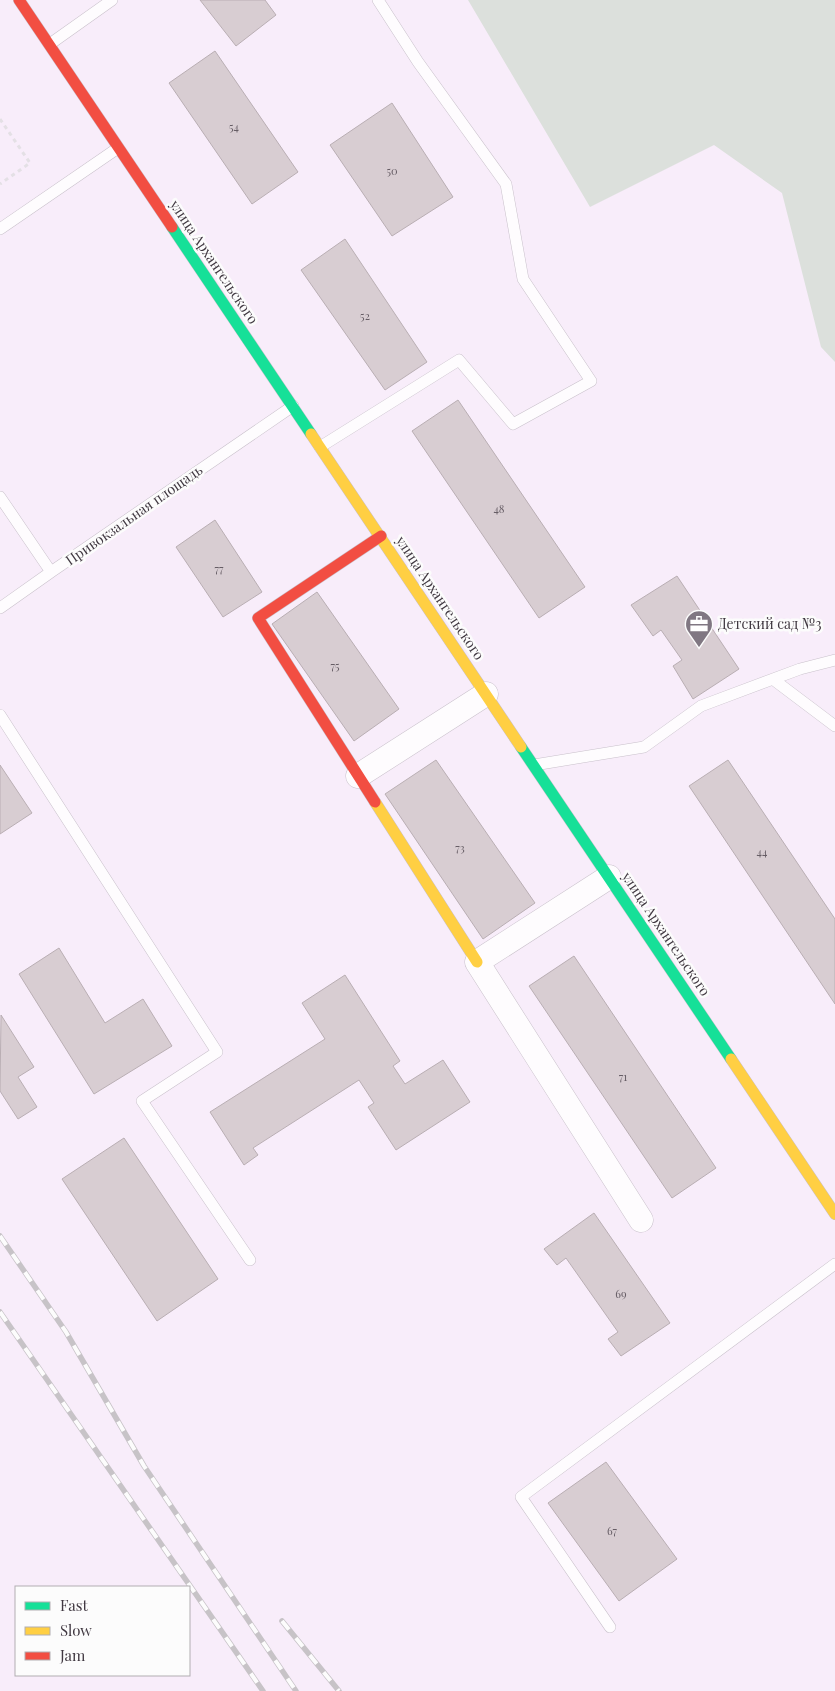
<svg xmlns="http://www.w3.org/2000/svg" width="835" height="1691" font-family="'Playfair Display',serif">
<rect width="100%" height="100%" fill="#f8edfa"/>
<path fill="#dce0dc" d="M 468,0 L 835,0 L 835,362 L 821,347 L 782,193 L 714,145 L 590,207 Z"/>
<path fill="#d8cdd2" stroke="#b9aeb3" d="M 200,0 L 265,0 L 276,15 L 236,46 Z
M 215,51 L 298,172 L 252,204 L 169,83 Z
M 392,103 L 453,197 L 392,236 L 330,145 Z
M 345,239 L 427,362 L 385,390 L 301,270 Z
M 458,400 L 585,587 L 539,618 L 412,431 Z
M 215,520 L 262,592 L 223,617 L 176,547 Z
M 677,576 L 739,669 L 693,699 L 673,666 L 682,660 L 661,630 L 653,636 L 631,605 Z
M 317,592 L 399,709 L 354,741 L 272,624 Z
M 436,760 L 535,903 L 483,939 L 385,794 Z
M 728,760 L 835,919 L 835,1004 L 689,786 Z
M 0,765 L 32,813 L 0,834 Z
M 59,948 L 105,1023 L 143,999 L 172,1046 L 94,1094 L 19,974 Z
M 574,956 L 716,1168 L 672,1198 L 529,986 Z
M 345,975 L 400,1061 L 393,1066 L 405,1084 L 443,1060 L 470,1102 L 396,1150 L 368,1107 L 374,1103 L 359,1080 L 253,1148 L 258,1155 L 244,1165 L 210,1112 L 325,1039 L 302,1003 Z
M 1,1015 L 34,1067 L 18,1077 L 37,1107 L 18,1119 L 0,1091 Z
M 124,1138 L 218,1279 L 157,1321 L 62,1179 Z
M 594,1213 L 670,1323 L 621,1356 L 608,1339 L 618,1332 L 566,1258 L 557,1265 L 544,1249 Z
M 606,1462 L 677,1559 L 619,1601 L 548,1503 Z"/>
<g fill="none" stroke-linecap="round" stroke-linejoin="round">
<g stroke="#c9c1cb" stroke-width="12">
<path id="lane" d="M 50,44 L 112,0
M 0,229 L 118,148
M 320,447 L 459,360 L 513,424 L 591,381 L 523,279 L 506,184 L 418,62 L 378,0
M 0,497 L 51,572 L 293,406
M 0,608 L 51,572
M 774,680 L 835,726
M 0,715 L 217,1052 L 142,1101 L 250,1260
M 534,765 L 644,747 L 701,706 L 800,669 L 835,660
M 610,1627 L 521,1497 L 835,1264"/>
</g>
<g stroke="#c9c1cb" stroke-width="25">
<path id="street" d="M 358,776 L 486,694
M 609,877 L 477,962 L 641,1220"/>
</g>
<g stroke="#c9c1cb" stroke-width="12">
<path id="fast" d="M 172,227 L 311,434
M 521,747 L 731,1059"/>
</g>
<g stroke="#c9c1cb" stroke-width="12">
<path id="slow" d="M 311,434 L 521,747
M 375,802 L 477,962
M 731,1059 L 835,1214"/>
</g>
<g stroke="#c9c1cb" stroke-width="12">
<path id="jam" d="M 19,0 L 172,227
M 375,802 L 258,618 L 381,536"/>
</g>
<path stroke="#e4e0e5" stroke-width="3" stroke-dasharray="4 4" stroke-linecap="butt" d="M 0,119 L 30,163 L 0,184"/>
<use href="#lane" stroke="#fefcfe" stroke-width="11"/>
<use href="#street" stroke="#fefcfe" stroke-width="24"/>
<use href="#fast" stroke="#16e098" stroke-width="11"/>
<use href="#slow" stroke="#ffcf43" stroke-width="11"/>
<use href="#jam" stroke="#f24e42" stroke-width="11"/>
<g stroke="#c7c3c7" stroke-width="5.5">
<path id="rail" d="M 0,1236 L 66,1332 L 144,1466 L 296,1691
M 0,1312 L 263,1691
M 282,1621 L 339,1691"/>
</g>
<use href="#rail" stroke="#fcfcfc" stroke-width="4" stroke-dasharray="11" stroke-linecap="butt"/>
</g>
<defs>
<g id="office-pin" transform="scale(1.4375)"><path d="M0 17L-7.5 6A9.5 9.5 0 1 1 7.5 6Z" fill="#807782" stroke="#fcfcfc"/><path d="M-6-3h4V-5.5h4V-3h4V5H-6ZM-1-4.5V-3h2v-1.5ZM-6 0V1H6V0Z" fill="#fff"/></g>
</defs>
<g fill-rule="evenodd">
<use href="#office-pin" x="699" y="624"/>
</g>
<g text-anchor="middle" stroke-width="5" stroke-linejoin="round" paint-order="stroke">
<g font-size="11" fill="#665d65">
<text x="234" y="131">54</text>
<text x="392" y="175">50</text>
<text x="365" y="320">52</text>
<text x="499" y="513">48</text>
<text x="219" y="573">77</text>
<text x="335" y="670">75</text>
<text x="460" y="852">73</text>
<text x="762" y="856">44</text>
<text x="623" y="1081">71</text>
<text x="621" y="1298">69</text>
<text x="612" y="1535">67</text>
</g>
<g font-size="14" fill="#403841" stroke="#fcfcfc">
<text transform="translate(214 262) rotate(56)" y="5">улица Архангельского</text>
<text transform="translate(134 515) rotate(-35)" y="5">Привокзальная площадь</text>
<text transform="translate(440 598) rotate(56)" y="5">улица Архангельского</text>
<text transform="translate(666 934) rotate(56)" y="5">улица Архангельского</text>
</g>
<g font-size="14" fill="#403841" stroke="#fcfcfc" text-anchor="start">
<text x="718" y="629">Детский сад №3</text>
</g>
</g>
<rect x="15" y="1586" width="175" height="90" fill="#fcfcfc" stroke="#b1aeb1"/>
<rect x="25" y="1602" width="25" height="8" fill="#16e098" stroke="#b1aeb1"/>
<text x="60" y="1611" font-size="15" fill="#403841">Fast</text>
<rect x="25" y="1627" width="25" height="8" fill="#ffcf43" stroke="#b1aeb1"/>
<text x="60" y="1636" font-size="15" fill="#403841">Slow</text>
<rect x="25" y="1652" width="25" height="8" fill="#f24e42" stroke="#b1aeb1"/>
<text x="60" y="1661" font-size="15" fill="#403841">Jam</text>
</svg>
